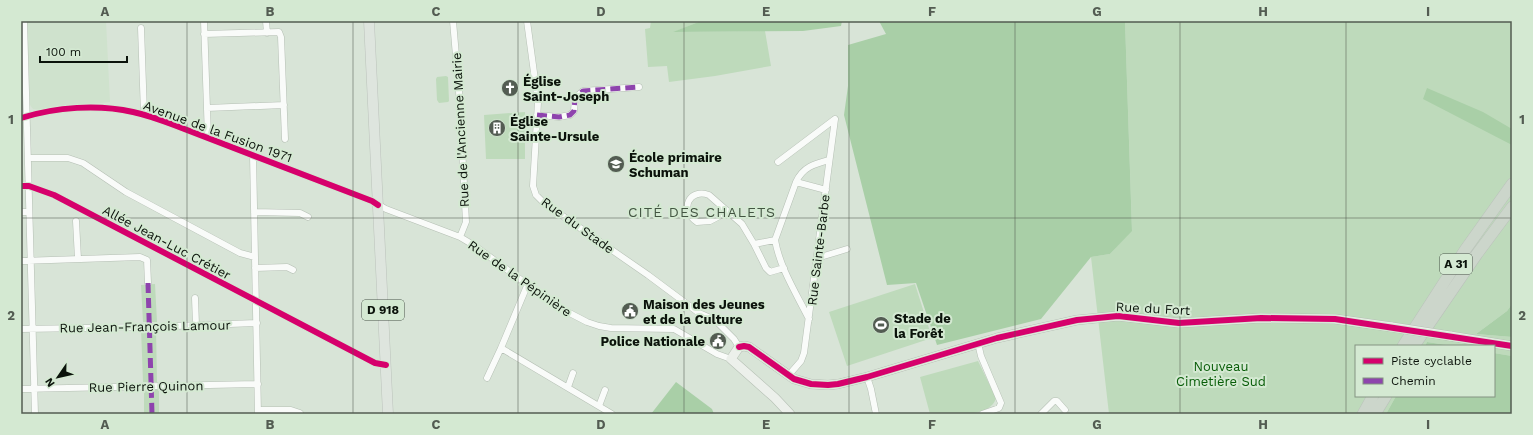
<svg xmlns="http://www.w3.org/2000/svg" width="1533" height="435" font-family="'Work Sans',sans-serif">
<rect width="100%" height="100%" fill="#d8e4d7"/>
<path fill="#cfe2cd" d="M 27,21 L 106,21 L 110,102 L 41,110 L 33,109 L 30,105 L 30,99 Z"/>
<path fill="#bedabb" d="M 651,21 L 701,21 L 674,32 L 765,31 L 771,66 L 715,76 L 669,82 L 667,66 L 648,67 L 645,29 L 650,28 Z
M 1125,21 L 1512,21 L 1512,304 L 1507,311 L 1476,334 L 1512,337 L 1512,356 L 1494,353 L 1494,346 L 1454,346 L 1427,342 L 1425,346 L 1356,346 L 1356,396 L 1396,396 L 1386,414 L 1109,414 L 1091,257 L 1110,254 L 1132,230 Z
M 446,76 L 448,77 L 449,101 L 448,102 L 439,103 L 437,100 L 436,79 L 437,77 Z
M 525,112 L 525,159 L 486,159 L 484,115 Z
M 21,154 L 22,154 L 24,189 L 21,189 Z
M 155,284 L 157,322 L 143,322 L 141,285 Z
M 915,284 L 932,338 L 847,366 L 829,312 Z
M 141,328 L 156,328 L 157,382 L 143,382 Z
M 978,361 L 996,398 C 991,419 946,414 930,414 L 920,377 Z
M 144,389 L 159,389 L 159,414 L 144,414 Z"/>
<path fill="#a9cfa7" d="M 701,21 L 842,21 L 841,26 L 803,31 L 673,32 Z
M 879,21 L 1125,21 L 1132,231 L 1110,254 L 1091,257 L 1041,319 L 937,345 L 916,283 L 887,285 L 844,115 L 848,86 L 848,45 L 886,34 Z
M 1427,88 L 1483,112 L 1512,129 L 1512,145 L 1423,99 Z
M 1512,304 L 1512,337 L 1476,334 L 1507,311 Z
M 1427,342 L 1454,346 L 1425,346 Z
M 1494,353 L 1512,356 L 1512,414 L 1386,414 L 1396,396 L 1494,396 Z
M 676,382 L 712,409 L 714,414 L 651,414 Z"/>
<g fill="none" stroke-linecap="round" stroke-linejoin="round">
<g stroke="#b5bfb4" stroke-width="7">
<path id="street" d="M 24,21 L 35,414
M 204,21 L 208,138
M 266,21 L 267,33
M 453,21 L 459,91 L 466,222 L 460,237
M 527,21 L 538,102 L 533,186 L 536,195 L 544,203 L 648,275 L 699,313 L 715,320 L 734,339 L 739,347
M 141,28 L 144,114
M 204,34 L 279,32 L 281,37 L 285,139
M 207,108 L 284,105
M 537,115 L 559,117 L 570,115 L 574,111 L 575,98 L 583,91 L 639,87
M 21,118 C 56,107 98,104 133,112 C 147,115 161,120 174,125 L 372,201 L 386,209 L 460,237 L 475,246 L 558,307 L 587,322 L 599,326 L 611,328 L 674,329 L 717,354 L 731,359
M 253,155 L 258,414
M 28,158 L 68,158 L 83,163 L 126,192 L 240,253 L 255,257
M 778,162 L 835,119
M 796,182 C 803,167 814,164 829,160
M 21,212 L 29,212
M 254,212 L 300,213 L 308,217
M 727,212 L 710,221 L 697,222 C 678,209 690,188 709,195 L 742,224 L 754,244 L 775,240 C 780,268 796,293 809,319
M 76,221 L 78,259
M 775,240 L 796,182 L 826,190
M 754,244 L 766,268 L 770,272 L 784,268
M 817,258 L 847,249
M 21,261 L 140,257 L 147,260 L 148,283
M 255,268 L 287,267 L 293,270
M 527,286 L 501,348 L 612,414
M 195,298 L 196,325
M 300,324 L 375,363 L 386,365
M 21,329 L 150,327 L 257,323
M 978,343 L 981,356 L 1001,403 L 999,408 L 982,414
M 788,376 L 801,361 L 804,353 L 835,119
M 867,377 L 871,389 L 876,414
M 487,378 L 501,348
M 568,387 L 573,373
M 21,389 L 258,384
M 599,406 L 605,390
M 258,410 L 291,410 L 300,413
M 1041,414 L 1054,401 L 1057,401 L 1065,410"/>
</g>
<g stroke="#b5bfb4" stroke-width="10">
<path id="secondary" d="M 1450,336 L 1512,346
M 790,414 L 775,398 L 731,359 L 739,347 L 744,346 L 749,347 L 794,379 L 811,384 L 828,385 L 838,384 L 867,377 L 997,338 L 1077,320 L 1118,316 L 1179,323 L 1261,318 L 1335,319 L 1392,327"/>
</g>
<g stroke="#bbc2bb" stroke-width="11">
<path id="primary" d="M 369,21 L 388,414"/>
</g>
<g stroke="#bbc2bb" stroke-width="12">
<path id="highway" d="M 1403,346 L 1465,250 L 1512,184
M 1414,346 L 1477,254 L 1512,207
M 1363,414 L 1373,396
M 1375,414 L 1386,396"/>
</g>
<use href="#street" stroke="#f9fbf9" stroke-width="6"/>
<use href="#secondary" stroke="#ecf0eb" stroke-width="9"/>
<use href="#primary" stroke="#dee5de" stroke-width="10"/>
<use href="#highway" stroke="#ccd6cb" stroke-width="11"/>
<g stroke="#b5bfb4" stroke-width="10" stroke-linecap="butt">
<path id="secondary-bridge" d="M 1392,327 L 1450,336"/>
</g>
<use href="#secondary-bridge" stroke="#ecf0eb" stroke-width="9"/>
<path stroke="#8e44ad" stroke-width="5" stroke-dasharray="10 5" stroke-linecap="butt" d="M 537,115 L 559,117 L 570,115 L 574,111 L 575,98 L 583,91 L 639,87
M 148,283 L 152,414"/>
<g stroke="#d4e9d2" stroke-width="8">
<path id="cycleway" d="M 21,118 C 56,107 98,104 133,112 C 147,115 161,120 174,125 L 372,201 L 378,205
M 21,186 L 29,186 L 54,195 L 375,363 L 386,365
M 739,347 L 744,346 L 749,347 L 794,379 L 811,384 L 828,385 L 838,384 L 867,377 L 997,338 L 1077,320 L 1118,316 L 1179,323 L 1261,318 L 1335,319 L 1512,346"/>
</g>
<use href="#cycleway" stroke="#d6006c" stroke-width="6"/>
</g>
<path fill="none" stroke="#535c52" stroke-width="1" stroke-opacity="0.55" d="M 187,21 L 187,414M 353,21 L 353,414M 518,21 L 518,414M 684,21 L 684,414M 849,21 L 849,414M 1015,21 L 1015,414M 1180,21 L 1180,414M 1346,21 L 1346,414M 21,218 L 1512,218"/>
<defs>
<g id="church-disc" transform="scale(0.9)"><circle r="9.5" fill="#535c52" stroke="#d4e9d2"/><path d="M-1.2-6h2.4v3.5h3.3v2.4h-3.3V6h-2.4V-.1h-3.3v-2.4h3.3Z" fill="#fff"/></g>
<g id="building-disc" transform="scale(0.9)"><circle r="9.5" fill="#535c52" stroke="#d4e9d2"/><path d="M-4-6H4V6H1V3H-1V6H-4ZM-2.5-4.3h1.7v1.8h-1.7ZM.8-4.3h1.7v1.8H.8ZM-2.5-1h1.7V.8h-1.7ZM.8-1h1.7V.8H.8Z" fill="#fff"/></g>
<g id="school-disc" transform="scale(0.9)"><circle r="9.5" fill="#535c52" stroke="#d4e9d2"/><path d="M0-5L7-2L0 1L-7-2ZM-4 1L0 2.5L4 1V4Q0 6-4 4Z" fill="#fff"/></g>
<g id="civic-disc" transform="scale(0.9)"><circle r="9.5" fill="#535c52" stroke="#d4e9d2"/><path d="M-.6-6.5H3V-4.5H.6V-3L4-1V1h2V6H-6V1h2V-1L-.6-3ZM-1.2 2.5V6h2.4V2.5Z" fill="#fff"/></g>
<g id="stadium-disc" transform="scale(0.9)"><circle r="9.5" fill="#535c52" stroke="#d4e9d2"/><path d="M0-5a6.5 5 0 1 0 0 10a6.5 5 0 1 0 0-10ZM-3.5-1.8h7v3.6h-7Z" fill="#fff"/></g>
</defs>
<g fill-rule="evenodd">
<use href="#church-disc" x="510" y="88"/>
<use href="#building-disc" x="497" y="128"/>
<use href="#school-disc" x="616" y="164"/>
<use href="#civic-disc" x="630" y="311"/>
<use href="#stadium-disc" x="881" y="325"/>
<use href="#civic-disc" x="718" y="341"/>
</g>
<g text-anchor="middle" stroke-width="4" stroke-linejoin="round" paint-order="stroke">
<g fill="#d4e9d2" stroke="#475347" stroke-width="1">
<rect x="1440" y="254" width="32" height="20" rx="3"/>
<rect x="362" y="300" width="42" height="20" rx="3"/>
</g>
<g font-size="12" font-weight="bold" fill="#0b130b">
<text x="1456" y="268">A 31</text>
<text x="383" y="314">D 918</text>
</g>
<g font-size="13" font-weight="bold" fill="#0b130b" stroke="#d4e9d2" text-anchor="start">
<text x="523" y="86">Église<tspan x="523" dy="15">Saint-Joseph</tspan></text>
<text x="510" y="126">Église<tspan x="510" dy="15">Sainte-Ursule</tspan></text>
<text x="629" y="162">École primaire<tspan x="629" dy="15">Schuman</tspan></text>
<text x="643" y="309">Maison des Jeunes<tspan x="643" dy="15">et de la Culture</tspan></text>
<text x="894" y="323">Stade de<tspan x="894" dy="15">la Forêt</tspan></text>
<text x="705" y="346" text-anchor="end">Police Nationale</text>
</g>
<g font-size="13" fill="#0b130b" stroke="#d4e9d2">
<text transform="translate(460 130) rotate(-93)" y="5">Rue de l'Ancienne Mairie</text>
<text transform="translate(218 131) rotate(20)" y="5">Avenue de la Fusion 1971</text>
<text transform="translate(578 225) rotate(36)" y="5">Rue du Stade</text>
<text transform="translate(167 242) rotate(28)" y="5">Allée Jean-Luc Crétier</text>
<text transform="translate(818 250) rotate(-83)" y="5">Rue Sainte-Barbe</text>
<text transform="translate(520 278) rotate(35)" y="5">Rue de la Pépinière</text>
<text transform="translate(1153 308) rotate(3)" y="5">Rue du Fort</text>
<text transform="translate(145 326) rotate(-1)" y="5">Rue Jean-François Lamour</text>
<text transform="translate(146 386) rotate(-1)" y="5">Rue Pierre Quinon</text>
</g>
<g font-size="13" fill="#085d08" stroke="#d4e9d2">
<text x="1221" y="371">Nouveau<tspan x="1221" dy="15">Cimetière Sud</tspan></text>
</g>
<g font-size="14" letter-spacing="1" fill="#435542" stroke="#d4e9d2">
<text x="702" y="217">CITÉ DES CHALETS</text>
</g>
</g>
<rect width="1533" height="435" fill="none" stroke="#d4e9d2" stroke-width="44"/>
<rect x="1355" y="345" width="140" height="52" fill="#d4e9d2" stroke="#849382"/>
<rect x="1363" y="358" width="20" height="6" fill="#d6006c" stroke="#849382"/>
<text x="1391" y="365" font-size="12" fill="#0b130b">Piste cyclable</text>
<rect x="1363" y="378" width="20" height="6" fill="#8e44ad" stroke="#849382"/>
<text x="1391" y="385" font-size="12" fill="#0b130b">Chemin</text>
<g transform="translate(58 377) rotate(236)" stroke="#d4e9d2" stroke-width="3" paint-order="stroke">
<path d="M0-3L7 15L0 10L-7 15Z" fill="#0b130b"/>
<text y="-6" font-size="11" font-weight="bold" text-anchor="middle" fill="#0b130b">N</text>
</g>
<path d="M40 56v6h87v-6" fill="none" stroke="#0b130b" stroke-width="2"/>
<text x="46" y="56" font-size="12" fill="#0b130b" stroke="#d4e9d2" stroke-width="3" paint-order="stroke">100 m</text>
<rect x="22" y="22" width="1489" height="391" fill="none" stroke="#535c52" stroke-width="1.5"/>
<g font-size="13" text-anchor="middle" font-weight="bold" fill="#535c52">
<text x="105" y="16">A</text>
<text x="270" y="16">B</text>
<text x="436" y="16">C</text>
<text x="601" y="16">D</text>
<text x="766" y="16">E</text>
<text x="932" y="16">F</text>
<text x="1097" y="16">G</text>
<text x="1263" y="16">H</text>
<text x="1428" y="16">I</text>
<text x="11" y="124">1</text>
<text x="1522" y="124">1</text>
<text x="11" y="320">2</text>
<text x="1522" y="320">2</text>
<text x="105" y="429">A</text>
<text x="270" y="429">B</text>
<text x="436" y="429">C</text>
<text x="601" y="429">D</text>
<text x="766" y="429">E</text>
<text x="932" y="429">F</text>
<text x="1097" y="429">G</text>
<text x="1263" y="429">H</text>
<text x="1428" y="429">I</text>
</g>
</svg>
